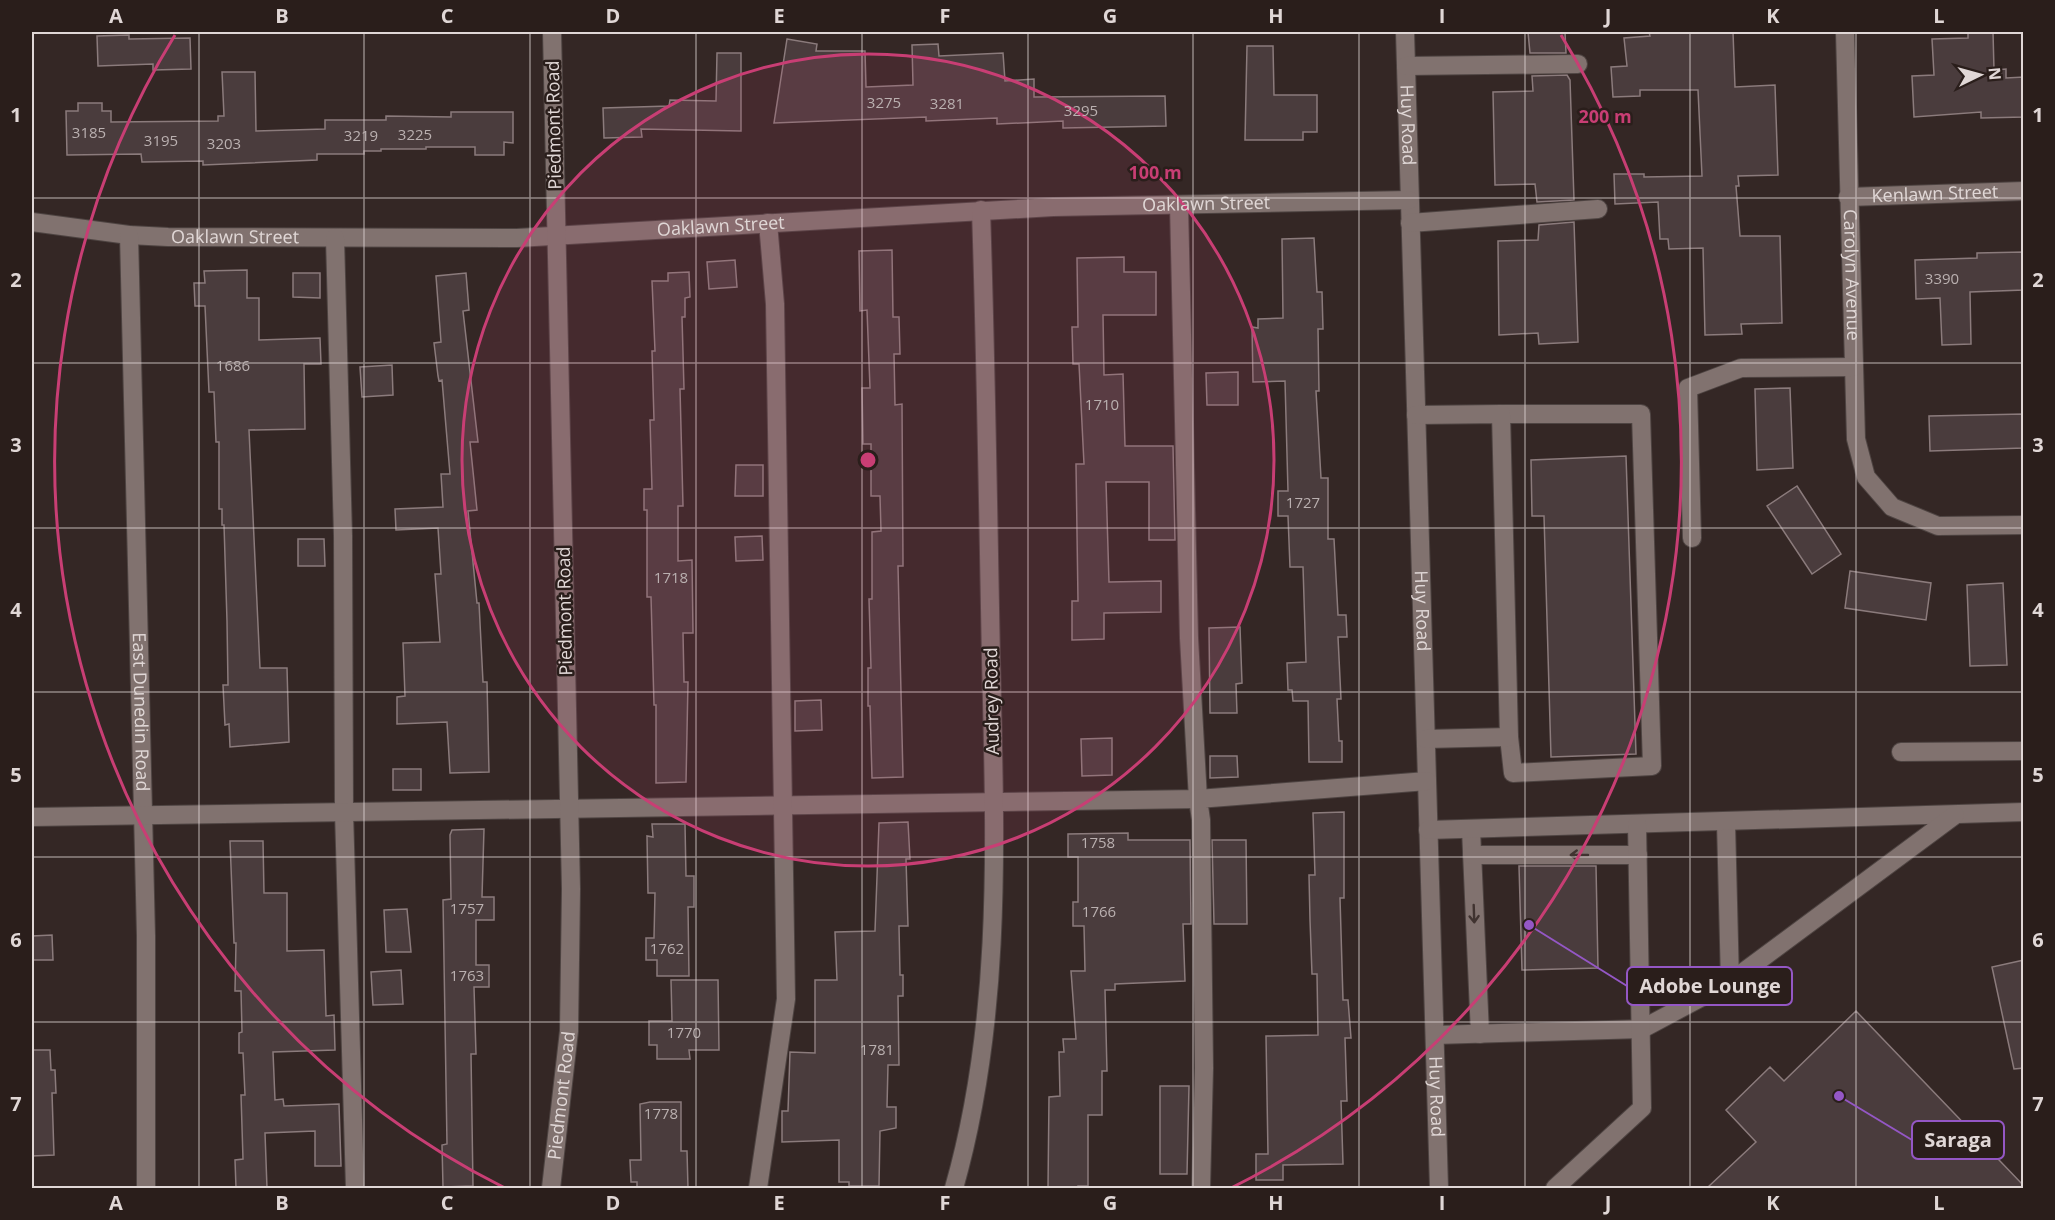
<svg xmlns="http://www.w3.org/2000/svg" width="2055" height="1220" font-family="'Open Sans',sans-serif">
<rect width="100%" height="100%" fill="#342725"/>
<path fill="#4a3c3d" stroke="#8b7b7c" stroke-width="1.5" d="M 1528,32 L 1565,32 L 1566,53 L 1530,53 Z
M 1649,32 L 1733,32 L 1735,87 L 1775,85 L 1778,175 L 1738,176 L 1739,186 L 1736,186 L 1740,236 L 1780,236 L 1782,323 L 1741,324 L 1742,334 L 1705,335 L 1703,248 L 1669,249 L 1668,239 L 1660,239 L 1658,202 L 1615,204 L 1614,174 L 1644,174 L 1644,177 L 1702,176 L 1698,90 L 1640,90 L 1640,96 L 1613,97 L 1611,67 L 1627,66 L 1624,38 L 1650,36 Z
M 1968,32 L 1993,32 L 1994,70 L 2006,69 L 2006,78 L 2024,77 L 2024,117 L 1981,118 L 1981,112 L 1914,117 L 1912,76 L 1934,75 L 1932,39 L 1968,38 Z
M 129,35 L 129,39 L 190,38 L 191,69 L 153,70 L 153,64 L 98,66 L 97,36 Z
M 787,39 L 817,44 L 816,51 L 865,51 L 866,87 L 913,85 L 912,45 L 938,44 L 939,56 L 1003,53 L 1005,81 L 1034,79 L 1034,97 L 1165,96 L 1166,126 L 1063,128 L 1063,121 L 997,124 L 997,118 L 926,121 L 926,117 L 774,123 Z
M 1247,46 L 1273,46 L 1274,95 L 1317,95 L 1317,132 L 1303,132 L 1303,140 L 1245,140 Z
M 717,53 L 741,53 L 741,131 L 641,129 L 642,137 L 604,138 L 603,108 L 669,106 L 670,100 L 716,101 Z
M 222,72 L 255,72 L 256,131 L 325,129 L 325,120 L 386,120 L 386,116 L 451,117 L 451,112 L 513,112 L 513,143 L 504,142 L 504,155 L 475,155 L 475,147 L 426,147 L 426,149 L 381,149 L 381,151 L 364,151 L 364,154 L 317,154 L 317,160 L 203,165 L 203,161 L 142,162 L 141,154 L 67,155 L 66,111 L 78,111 L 78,103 L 102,103 L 102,111 L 111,111 L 111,122 L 218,121 L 218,116 L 224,116 Z
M 1567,75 L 1570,80 L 1574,200 L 1537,202 L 1535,184 L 1495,185 L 1493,92 L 1533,91 L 1532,76 Z
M 1574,222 L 1578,342 L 1539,344 L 1538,333 L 1499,335 L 1498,241 L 1538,240 L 1539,225 Z
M 1314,238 L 1317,292 L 1322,292 L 1323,329 L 1318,329 L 1319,391 L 1316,391 L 1321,478 L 1328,478 L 1328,539 L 1334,539 L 1338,615 L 1346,615 L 1347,637 L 1338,637 L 1341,699 L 1337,699 L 1339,741 L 1342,741 L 1342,762 L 1309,762 L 1308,701 L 1293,701 L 1292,690 L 1288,690 L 1287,663 L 1306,662 L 1303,567 L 1290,567 L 1288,516 L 1278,516 L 1278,491 L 1288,491 L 1285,381 L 1253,382 L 1252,327 L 1258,328 L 1258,319 L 1283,318 L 1282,239 Z
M 892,250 L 893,317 L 899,317 L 900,354 L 894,354 L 895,405 L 902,404 L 903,566 L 898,566 L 903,777 L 872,778 L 870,706 L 868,706 L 868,668 L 871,668 L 869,599 L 872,599 L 872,532 L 881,531 L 880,496 L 871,496 L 871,444 L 863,444 L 862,388 L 870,388 L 867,310 L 860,311 L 859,251 Z
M 2024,252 L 2024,290 L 1970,292 L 1971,344 L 1942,345 L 1940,298 L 1916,299 L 1915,260 L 1977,258 L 1977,253 Z
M 1124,257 L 1124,272 L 1156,272 L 1156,315 L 1103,315 L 1104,375 L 1123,374 L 1125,446 L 1173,446 L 1175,540 L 1149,540 L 1149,482 L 1106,482 L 1109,582 L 1161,581 L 1161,612 L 1104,613 L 1104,639 L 1072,640 L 1072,601 L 1078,601 L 1076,464 L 1084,464 L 1079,364 L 1073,364 L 1072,327 L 1078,327 L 1077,258 Z
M 735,260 L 737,287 L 709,289 L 707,262 Z
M 247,270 L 247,298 L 259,298 L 259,340 L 320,338 L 321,364 L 304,364 L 305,429 L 249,430 L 260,668 L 287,668 L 289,742 L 230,747 L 229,724 L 225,725 L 223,685 L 228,685 L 227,621 L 224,525 L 222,525 L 222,509 L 219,509 L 219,442 L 216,442 L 214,392 L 209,392 L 205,306 L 195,306 L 194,283 L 205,283 L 204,271 Z
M 689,272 L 690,297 L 685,298 L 685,317 L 682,317 L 684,389 L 680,389 L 683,506 L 678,506 L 678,561 L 692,560 L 693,633 L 683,633 L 684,682 L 688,682 L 686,782 L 656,783 L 656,705 L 654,705 L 651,597 L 647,597 L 647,510 L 644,510 L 644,489 L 652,489 L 650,420 L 654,420 L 652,351 L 655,351 L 652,281 L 668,281 L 668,273 Z
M 293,273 L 320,273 L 320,298 L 293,297 Z
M 466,273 L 469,310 L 463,311 L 478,442 L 470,442 L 477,510 L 468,511 L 477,603 L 479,603 L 483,682 L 487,682 L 489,772 L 450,773 L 447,722 L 397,724 L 397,697 L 405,696 L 403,643 L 440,642 L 435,574 L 441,574 L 438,528 L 396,530 L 395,509 L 443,507 L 441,474 L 450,474 L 442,380 L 439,381 L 438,376 L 434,343 L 441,342 L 436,276 Z
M 392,365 L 393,395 L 362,397 L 360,367 Z
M 1238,372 L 1238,405 L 1207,405 L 1206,373 Z
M 1790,388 L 1793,468 L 1757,470 L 1755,389 Z
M 2024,414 L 2024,448 L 1930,451 L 1929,416 Z
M 1626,456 L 1636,754 L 1551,757 L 1544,516 L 1532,516 L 1531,460 Z
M 736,465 L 763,465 L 763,496 L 735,496 Z
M 1797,486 L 1841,554 L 1812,574 L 1767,506 Z
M 762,536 L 763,560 L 736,561 L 735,537 Z
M 298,539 L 324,539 L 325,566 L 298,566 Z
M 1850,571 L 1931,583 L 1926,620 L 1845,608 Z
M 2003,583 L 2007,665 L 1970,666 L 1967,585 Z
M 1240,627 L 1242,683 L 1236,684 L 1237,713 L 1210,713 L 1209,628 Z
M 821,700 L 822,730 L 795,731 L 795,701 Z
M 1112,738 L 1112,775 L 1082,776 L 1081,739 Z
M 1210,756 L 1237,756 L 1238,777 L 1210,778 Z
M 393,769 L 421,769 L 421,790 L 393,790 Z
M 1344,812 L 1344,898 L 1340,898 L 1343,1000 L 1348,1000 L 1351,1038 L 1345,1038 L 1347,1101 L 1341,1101 L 1343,1164 L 1283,1165 L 1283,1180 L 1256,1180 L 1256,1154 L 1268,1154 L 1266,1036 L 1318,1035 L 1317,974 L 1312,974 L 1310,920 L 1309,875 L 1315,875 L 1313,813 Z
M 908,822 L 910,859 L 906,859 L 908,926 L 899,926 L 900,975 L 903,975 L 903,996 L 898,996 L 899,1065 L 888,1065 L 887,1107 L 896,1107 L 896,1128 L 880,1131 L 879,1186 L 849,1186 L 849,1182 L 839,1182 L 839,1140 L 782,1142 L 782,1111 L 788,1111 L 790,1052 L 815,1053 L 815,980 L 837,980 L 835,932 L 875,931 L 879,823 Z
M 652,824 L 685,824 L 686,876 L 694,876 L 694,907 L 688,907 L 689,976 L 657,976 L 657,960 L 646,960 L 646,938 L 654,938 L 655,893 L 648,893 L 647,836 L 653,837 Z
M 484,829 L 482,897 L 494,897 L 494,920 L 476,920 L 476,965 L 489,965 L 489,987 L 474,987 L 476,1054 L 471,1054 L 473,1186 L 443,1187 L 442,1145 L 447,1144 L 443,900 L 451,899 L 450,835 L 452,830 Z
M 1128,833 L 1128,840 L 1190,840 L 1191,924 L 1183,924 L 1185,981 L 1115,984 L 1115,990 L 1105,990 L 1107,1071 L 1102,1071 L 1102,1115 L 1088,1115 L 1088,1186 L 1078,1186 L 1078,1188 L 1048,1188 L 1049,1097 L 1060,1096 L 1059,1052 L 1064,1052 L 1063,1039 L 1076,1039 L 1071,971 L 1085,971 L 1084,926 L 1073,926 L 1073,902 L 1078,902 L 1078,857 L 1068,857 L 1068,834 Z
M 1212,840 L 1246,840 L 1247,924 L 1214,924 Z
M 230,841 L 263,841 L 264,893 L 287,893 L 287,951 L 324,950 L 326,1016 L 334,1015 L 335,1050 L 273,1052 L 275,1100 L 283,1099 L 284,1106 L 339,1104 L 341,1166 L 315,1166 L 315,1131 L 265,1133 L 267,1188 L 236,1188 L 235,1160 L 243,1159 L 241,1095 L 245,1095 L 243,1053 L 239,1053 L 239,1033 L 242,1032 L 241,991 L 235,991 L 236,943 L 234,943 Z
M 1519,866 L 1596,866 L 1598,968 L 1522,970 Z
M 407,909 L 411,952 L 386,952 L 384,910 Z
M 52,935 L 53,960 L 32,960 L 32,936 Z
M 2024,960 L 2024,1068 L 2014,1069 L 1992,967 Z
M 401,970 L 403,1004 L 373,1005 L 371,972 Z
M 671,980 L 718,980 L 719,1050 L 689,1050 L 690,1059 L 657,1059 L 657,1045 L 649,1045 L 649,1021 L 672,1021 Z
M 1856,1011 L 2024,1186 L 2024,1188 L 1707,1188 L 1756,1142 L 1726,1110 L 1770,1067 L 1784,1081 Z
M 32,1050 L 50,1050 L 51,1070 L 55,1070 L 56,1093 L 52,1093 L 54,1155 L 32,1156 Z
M 1160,1086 L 1189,1086 L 1187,1174 L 1160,1174 Z
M 650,1102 L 681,1102 L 681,1151 L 687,1151 L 688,1188 L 637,1188 L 637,1182 L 631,1182 L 630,1160 L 641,1160 L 640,1104 Z"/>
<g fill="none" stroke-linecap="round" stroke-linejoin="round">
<g stroke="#4e4442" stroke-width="20">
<g id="minor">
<path id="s1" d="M 1405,32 L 1439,1188"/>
<path id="s2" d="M 1845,32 L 1856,439 L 1866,477 L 1892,507 L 1938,526 L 2024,525"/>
<path d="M 1406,66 L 1578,64"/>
<path id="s3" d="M 1848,197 L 2024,191"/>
<path id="s4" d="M 32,222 L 129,235 L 168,237 L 517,238 L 1053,207 L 1409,200"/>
<path d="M 1410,223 L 1598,209"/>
<path id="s5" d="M 129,235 L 146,936 L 146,1188"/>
<path d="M 335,238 L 343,536 L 344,812 L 355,1188"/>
<path d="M 1501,414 L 1641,414 L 1652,766 L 1513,773 L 1509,737"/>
<path d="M 1416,415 L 1501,414 L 1509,737 L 1426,739"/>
<path d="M 1692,538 L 1688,388 L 1741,368 L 1854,367"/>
<path d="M 1901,752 L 2024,751"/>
<path d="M 32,817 L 1198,799 L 1189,638 L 1179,205"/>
<path d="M 1726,823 L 1730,982"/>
<path d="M 1471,829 L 1480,1034"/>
<path d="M 1428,830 L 2024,812"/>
<path d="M 1472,855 L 1638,855"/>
<path d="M 1435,1035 L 1642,1029 L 1730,982 L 1955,815"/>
<path id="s6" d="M 551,1188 L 569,1031 L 571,889 L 552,32"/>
<path d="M 758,1188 L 786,999 L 775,304 L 768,223"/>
<path d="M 954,1188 C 1003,1016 995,837 991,659 C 988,510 986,360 981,210"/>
<path d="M 1201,1188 L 1204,1068 L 1201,820 L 1198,799 L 1427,781"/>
<path d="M 1555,1188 L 1642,1108 L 1637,824"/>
</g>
</g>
<use href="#minor" stroke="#81726f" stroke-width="18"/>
</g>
<defs><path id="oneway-shaft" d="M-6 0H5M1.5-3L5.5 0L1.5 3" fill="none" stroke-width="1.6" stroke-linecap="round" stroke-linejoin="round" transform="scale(1.5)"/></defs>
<g stroke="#403330">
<use href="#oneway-shaft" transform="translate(1579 855) rotate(180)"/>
<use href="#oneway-shaft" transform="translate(1474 914) rotate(88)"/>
</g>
<path fill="none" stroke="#e0d7d6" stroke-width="1.5" stroke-opacity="0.55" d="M 199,32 L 199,1188M 364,32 L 364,1188M 530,32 L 530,1188M 696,32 L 696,1188M 862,32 L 862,1188M 1028,32 L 1028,1188M 1193,32 L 1193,1188M 1359,32 L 1359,1188M 1525,32 L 1525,1188M 1690,32 L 1690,1188M 1856,32 L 1856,1188M 32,198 L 2024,198M 32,363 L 2024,363M 32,528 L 2024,528M 32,692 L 2024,692M 32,857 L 2024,857M 32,1022 L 2024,1022"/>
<circle cx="868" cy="460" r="406" fill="#c83e74" fill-opacity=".12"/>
<g fill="none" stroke="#c83e74" stroke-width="3">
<circle cx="868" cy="460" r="406"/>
<path d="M505 1188A813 813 0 0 1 175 35M1561 35A813 813 0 0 1 1231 1188"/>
</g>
<g text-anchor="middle" stroke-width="5" stroke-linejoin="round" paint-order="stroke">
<g font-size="15" fill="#bab0b0">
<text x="884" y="108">3275</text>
<text x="947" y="109">3281</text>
<text x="1081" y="116">3295</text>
<text x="89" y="138">3185</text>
<text x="415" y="140">3225</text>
<text x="361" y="141">3219</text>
<text x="161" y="146">3195</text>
<text x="224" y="149">3203</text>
<text x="1942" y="284">3390</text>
<text x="233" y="371">1686</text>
<text x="1102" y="410">1710</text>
<text x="1303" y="508">1727</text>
<text x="671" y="583">1718</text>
<text x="1098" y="848">1758</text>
<text x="467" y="914">1757</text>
<text x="1099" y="917">1766</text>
<text x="667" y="954">1762</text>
<text x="467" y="981">1763</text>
<text x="684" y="1038">1770</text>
<text x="877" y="1055">1781</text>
<text x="661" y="1119">1778</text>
</g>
<g font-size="18" fill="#e0d7d6" stroke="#2a1e1b">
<text dy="6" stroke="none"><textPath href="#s1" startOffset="93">Huy Road</textPath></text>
<text transform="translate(554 125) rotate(-91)" y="6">Piedmont Road</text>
<text dy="6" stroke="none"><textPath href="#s3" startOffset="87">Kenlawn Street</textPath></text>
<text dy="6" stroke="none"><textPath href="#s4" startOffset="1176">Oaklawn Street</textPath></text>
<text dy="6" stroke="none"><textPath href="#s4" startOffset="690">Oaklawn Street</textPath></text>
<text dy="6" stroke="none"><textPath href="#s4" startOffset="204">Oaklawn Street</textPath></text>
<text dy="6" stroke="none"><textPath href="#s2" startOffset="243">Carolyn Avenue</textPath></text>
<text dy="6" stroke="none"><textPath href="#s1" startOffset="579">Huy Road</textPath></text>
<text transform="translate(565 611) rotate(-91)" y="6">Piedmont Road</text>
<text transform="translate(992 701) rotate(-91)" y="6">Audrey Road</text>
<text dy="6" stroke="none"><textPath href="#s5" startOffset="477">East Dunedin Road</textPath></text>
<text dy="6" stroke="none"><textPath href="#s6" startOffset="93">Piedmont Road</textPath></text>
<text dy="6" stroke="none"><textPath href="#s1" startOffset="1065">Huy Road</textPath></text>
</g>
</g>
<circle cx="868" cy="460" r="9" fill="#c83e74" stroke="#2a1e1b" stroke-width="3"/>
<g font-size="18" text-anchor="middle" font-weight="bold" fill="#c83e74" stroke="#2a1e1b" stroke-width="5" stroke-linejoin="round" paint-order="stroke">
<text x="1605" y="123">200 m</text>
<text x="1155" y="179">100 m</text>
</g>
<path fill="none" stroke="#9457c5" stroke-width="2" d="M1529 925L1627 986M1839 1096L1912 1140"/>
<g fill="#9457c5" stroke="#2a1e1b" stroke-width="2">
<circle cx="1529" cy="925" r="6"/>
<circle cx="1839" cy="1096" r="6"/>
</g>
<g fill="#2a1e1b" stroke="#9457c5" stroke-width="2">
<rect x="1627" y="967" width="165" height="38" rx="6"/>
<rect x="1912" y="1121" width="92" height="38" rx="6"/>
</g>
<g font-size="20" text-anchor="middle" font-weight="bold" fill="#e0d7d6">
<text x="1710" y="993">Adobe Lounge</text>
<text x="1958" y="1147">Saraga</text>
</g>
<rect width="2055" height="1220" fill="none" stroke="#2a1e1b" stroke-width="66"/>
<g transform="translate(1980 75) rotate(85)" stroke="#2a1e1b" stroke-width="4.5" paint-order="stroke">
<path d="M0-4.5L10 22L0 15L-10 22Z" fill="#e0d7d6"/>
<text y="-9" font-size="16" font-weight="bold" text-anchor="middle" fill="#e0d7d6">N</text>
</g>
<rect x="33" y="33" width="1989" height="1154" fill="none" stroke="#e0d7d6" stroke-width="2"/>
<g font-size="20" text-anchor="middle" font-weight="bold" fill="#e0d7d6">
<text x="116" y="23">A</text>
<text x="282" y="23">B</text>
<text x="447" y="23">C</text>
<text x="613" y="23">D</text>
<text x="779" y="23">E</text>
<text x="945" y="23">F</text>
<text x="1110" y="23">G</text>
<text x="1276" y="23">H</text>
<text x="1442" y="23">I</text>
<text x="1608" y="23">J</text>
<text x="1773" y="23">K</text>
<text x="1939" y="23">L</text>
<text x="16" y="122">1</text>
<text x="2038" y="122">1</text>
<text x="16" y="287">2</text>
<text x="2038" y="287">2</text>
<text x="16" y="452">3</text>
<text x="2038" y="452">3</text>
<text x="16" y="617">4</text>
<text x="2038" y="617">4</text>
<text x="16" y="782">5</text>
<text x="2038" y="782">5</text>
<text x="16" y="947">6</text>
<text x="2038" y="947">6</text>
<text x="16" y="1111">7</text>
<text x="2038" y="1111">7</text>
<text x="116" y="1210">A</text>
<text x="282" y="1210">B</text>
<text x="447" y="1210">C</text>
<text x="613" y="1210">D</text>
<text x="779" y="1210">E</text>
<text x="945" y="1210">F</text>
<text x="1110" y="1210">G</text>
<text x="1276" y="1210">H</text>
<text x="1442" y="1210">I</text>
<text x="1608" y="1210">J</text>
<text x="1773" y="1210">K</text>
<text x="1939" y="1210">L</text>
</g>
</svg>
